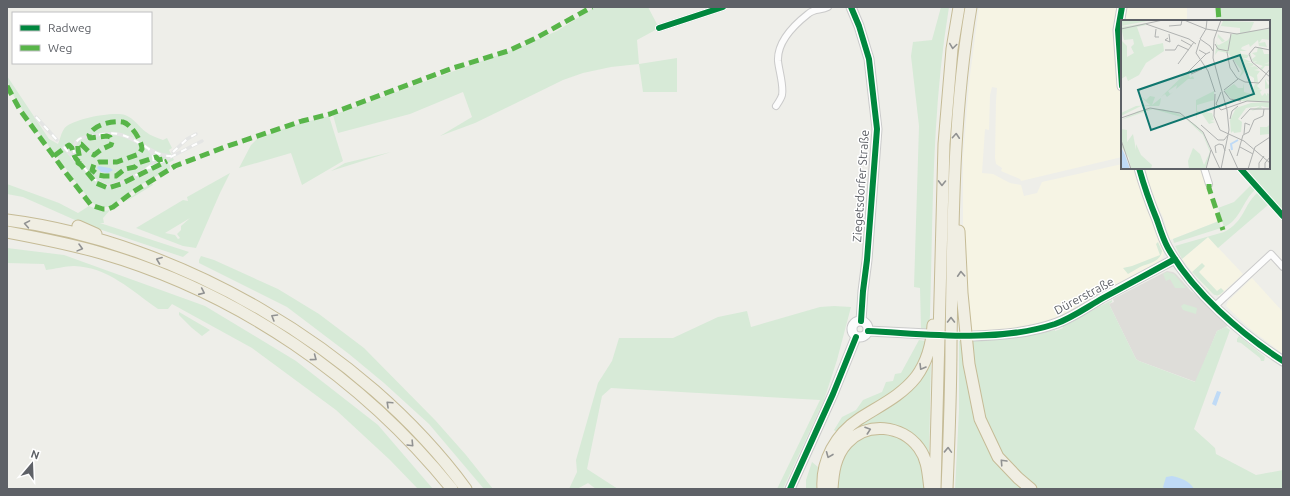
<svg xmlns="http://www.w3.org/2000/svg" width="1290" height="496" font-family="Ubuntu,sans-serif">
<rect width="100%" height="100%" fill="#eeeee9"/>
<path fill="#f6f4e4" d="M 979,7 L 1117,7 L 1115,24 L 1119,85 L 1122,104 L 1122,157 L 1021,181 L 1020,179 L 1001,171 L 1002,168 L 996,164 L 995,158 L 996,101 L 997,88 L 992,87 L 990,95 L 989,130 L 985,129 L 982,173 L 993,174 L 1010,183 L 1021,185 L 1024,196 L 1037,193 L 1042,182 L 1122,164 L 1122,168 L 1135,168 L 1148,208 L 1164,251 L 1163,257 L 1159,261 L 1071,313 L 1043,324 L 998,332 L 971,331 L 964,279 L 963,224 L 963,157 L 969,83 Z
M 1127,7 L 1187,7 L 1187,21 L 1124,21 Z
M 1144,168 L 1202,168 L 1219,221 L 1170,240 L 1163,217 L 1156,204 Z
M 1208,237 L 1243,274 L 1219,296 L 1210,292 L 1192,272 L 1182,259 Z
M 1252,278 L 1283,312 L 1283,354 L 1249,328 L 1226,306 L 1228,301 Z"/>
<path fill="#deddd9" d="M 1167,271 L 1173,272 L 1176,274 L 1191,291 L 1200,298 L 1228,325 L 1226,327 L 1217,331 L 1196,382 L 1139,361 L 1136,359 L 1109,304 L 1114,302 L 1113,299 Z"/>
<path fill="#d7ead7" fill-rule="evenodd" d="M 595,7 L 648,7 L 659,28 L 637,40 L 639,64 L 677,58 L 677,92 L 643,92 L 639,64 L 611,67 L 583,73 L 563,80 L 475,123 L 440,136 L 472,117 L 463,92 L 410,114 L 338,133 L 333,115 L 520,47 L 557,31 Z
M 941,7 L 949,7 C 932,109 933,212 930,315 L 929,329 L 921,329 L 920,288 L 914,287 L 919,126 L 911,56 L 913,42 L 932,40 Z
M 1198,7 L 1283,7 L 1283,222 L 1268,205 L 1218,248 L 1208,237 L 1182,259 L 1175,246 L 1224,232 C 1245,221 1243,206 1257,193 L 1255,190 C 1243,200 1240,221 1224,227 L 1218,208 L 1234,202 L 1251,185 L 1236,168 L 1269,168 L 1269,21 L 1216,21 L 1215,8 Z
M 7,76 L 49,139 L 58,144 C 60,140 61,133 64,129 C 70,119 114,111 125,115 C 134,118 139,127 146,132 C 151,136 158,138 163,140 L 167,138 L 172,148 L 169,150 L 174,160 L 168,163 L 170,165 L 170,169 L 142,184 L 112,206 L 105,207 L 99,206 L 94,204 C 81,190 70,174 59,159 C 46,142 7,96 7,76 Z
M 329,116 L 343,161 L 302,185 L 291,153 L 239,168 L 251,145 L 258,138 L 294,125 Z
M 391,152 L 331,171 L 345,163 Z
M 230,173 L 220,193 L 196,248 L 183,246 L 136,228 L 183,200 L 188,201 L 187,197 ZM 190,218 L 181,226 L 181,230 L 177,234 L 180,238 L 178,239 L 175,235 L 165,233 Z
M 152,183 L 153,185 L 125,202 L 139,191 Z
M 7,184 L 59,203 L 78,213 L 89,206 C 97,209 102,212 110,210 L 103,218 L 104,223 L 100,223 L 189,252 L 183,257 L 84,224 L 23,197 L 7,194 Z
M 1219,221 L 1221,228 L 1174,243 L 1173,239 Z
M 1158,242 L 1162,251 C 1160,263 1148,263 1140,267 C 1136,269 1132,272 1128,274 L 1123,268 L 1132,266 L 1160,255 L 1156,244 Z
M 7,248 L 64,255 L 205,306 L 296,361 L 378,425 L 433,489 L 418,489 L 390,460 L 336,410 L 252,348 L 172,304 L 168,309 L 158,309 C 132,291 108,267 74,266 C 65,266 55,269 46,270 L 44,264 L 7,263 Z
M 201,256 L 214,260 L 278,289 L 319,314 L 364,348 L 435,420 L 466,455 L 493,489 L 484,489 L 429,424 L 384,383 L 349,354 L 287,307 L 199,263 L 199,260 Z
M 1202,263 L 1205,266 L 1199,272 L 1217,291 L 1221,288 L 1224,291 C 1220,295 1218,297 1213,294 L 1192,272 Z
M 1167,272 L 1174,274 L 1186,288 L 1175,288 L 1170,279 L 1166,281 L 1163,274 Z
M 1112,300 L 1112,302 L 1109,304 L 1136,359 L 1139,361 L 1195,382 L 1217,331 L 1226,327 L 1230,330 L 1194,429 L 1215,448 L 1216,454 L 1256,475 L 1283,470 L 1283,489 L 1037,489 C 1025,480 1011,467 1002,454 C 980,423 974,376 972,339 L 1019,337 L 1055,330 L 1055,331 L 1063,328 L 1062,326 Z
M 1184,304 L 1197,308 L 1196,314 L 1183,310 L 1181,306 Z
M 834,306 L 851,307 L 837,360 L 824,400 L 783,489 L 777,489 L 820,400 L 611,388 L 602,396 L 587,469 L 618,489 L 596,489 L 588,483 L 577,489 L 569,489 L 577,472 L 576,460 L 598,383 L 612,361 L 619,338 L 673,338 L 718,317 L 747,311 L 751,327 L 820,307 Z
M 179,312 L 210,330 L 202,336 L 192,328 L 179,315 Z
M 1239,336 L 1265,357 L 1264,361 L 1261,361 L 1260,358 L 1241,343 L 1237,342 L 1237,339 Z
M 919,340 L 926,341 C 921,361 910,379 893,392 C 875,405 853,413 837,431 L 835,431 L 834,430 L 842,417 L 856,410 L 863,400 L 882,392 L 886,382 L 893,381 L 895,374 L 901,373 Z
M 959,341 L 962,341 L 995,461 L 1023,489 L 955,489 L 959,410 Z
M 931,360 L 929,455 L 915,435 L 900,427 L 885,423 L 841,439 Z
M 874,432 L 899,435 L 920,456 L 927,489 L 837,489 C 837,475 840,454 851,444 C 857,439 867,436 874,432 Z
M 812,462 L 818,467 L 816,489 L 806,489 L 806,480 Z"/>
<path fill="#bfdaf6" d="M 98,166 L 110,168 L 113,170 L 108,173 L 101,172 L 97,168 Z
M 1217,391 L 1221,392 L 1216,406 L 1212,404 Z
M 1172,476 C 1181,478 1190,481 1194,489 L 1165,489 L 1163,487 L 1166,477 Z"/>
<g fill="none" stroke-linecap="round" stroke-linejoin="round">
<path stroke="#cacbc8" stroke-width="9" stroke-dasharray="9 4.5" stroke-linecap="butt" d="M 932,334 L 973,336"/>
<g stroke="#cacaca" stroke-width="8">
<path id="street" d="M 659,28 L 723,7
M 776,106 C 778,103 781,99 782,95 C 784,86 779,71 778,61 C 777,42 794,25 808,14 C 815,8 821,11 828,7
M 1204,168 L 1209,184
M 1215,306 L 1271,254 L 1283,267"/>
</g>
<g stroke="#cbcbcb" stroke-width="11">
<path id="secondary" d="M 851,7 L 859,26 L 869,59 L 877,129 L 867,260 L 863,291 L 861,321
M 1122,7 L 1118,30 L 1122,86
M 1139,168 C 1144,186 1150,203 1157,220 C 1160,229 1163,239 1168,248 C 1193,292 1241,334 1283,361
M852 329a8 8 0 1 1 16 0a8 8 0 1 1-16 0Z
M 868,331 L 928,334
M 973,336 C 1001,335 1030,333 1057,323 C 1073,317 1087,307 1102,298 C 1126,285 1151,272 1175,259
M 790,489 L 833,394 L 856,337"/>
</g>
<g stroke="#c5bb96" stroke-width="13">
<path id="highway" d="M 7,220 C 179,242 363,349 466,489
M 78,226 L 96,234
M 959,231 L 962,293 L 969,364 L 980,419 L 998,457 L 1018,478 L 1031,489
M 7,232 C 39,238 70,244 101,253 C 239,293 362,378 452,489
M 823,489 C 821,461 836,434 859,419 C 879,406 901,396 916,377 C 927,362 932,344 933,325
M 832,489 C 833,473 835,456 847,443 C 867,421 902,425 919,448 C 928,460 928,475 930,489
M 935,489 L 944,144 L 952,49 L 959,7
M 947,489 C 949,441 951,392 951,344 C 953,231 952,119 971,7"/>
</g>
<use href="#street" stroke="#fcfcfc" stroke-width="6"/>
<use href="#secondary" stroke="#fcfcfc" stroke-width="9"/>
<use href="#highway" stroke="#f0eee3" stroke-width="11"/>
<g stroke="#e4e5e4" stroke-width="3.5">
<path id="rail" d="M 36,117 L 57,140
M 145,146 C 152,151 156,158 152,165 C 143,172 115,188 105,185 C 97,183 91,176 86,170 C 81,163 72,156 74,147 C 76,138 83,137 91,136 C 99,135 109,132 118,134 C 136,137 154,157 171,156
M 64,147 L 75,160
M 173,152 L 187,139 L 196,134
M 149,168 L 202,141"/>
</g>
<use href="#rail" stroke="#fff" stroke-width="2" stroke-dasharray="6" stroke-linecap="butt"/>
<path stroke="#58b549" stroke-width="5" stroke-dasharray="10 5" stroke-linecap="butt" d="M 1218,7 L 1219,21
M 7,86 L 20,110 L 66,173 L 91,205 L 103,209 L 108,209 L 113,207 L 133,192 L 175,166 L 225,147 L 302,121 L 330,114 L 453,68 L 508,51 L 536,38 L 592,7
M 54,156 L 69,145 L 72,148 C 73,153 74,158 79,162 C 81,157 77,151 78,144 L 81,144 L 90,153 L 94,155 L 102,149 L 111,145 L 112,142 L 110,137 L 107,136 L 90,138 L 89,135 C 93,125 113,120 123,122 C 131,124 142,141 142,149 L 139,154 L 117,162 L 99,162 L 94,164 L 92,170 L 98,175 L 104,176 L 116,176 L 125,169 L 135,167 L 138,163 L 156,157 L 159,160 L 163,159 L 167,161
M 78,161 L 78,163 L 81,165 L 96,183 L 108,188 L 121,184 L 167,161
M 1209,184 L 1209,188 L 1223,230"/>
<g stroke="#fff" stroke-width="8">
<path id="cycleway" d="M 851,7 L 859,26 L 869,59 L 877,129 L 867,260 L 863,291 L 861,321
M 1122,7 L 1118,30 L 1122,86
M 659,28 L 723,7
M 1139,168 C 1144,186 1150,203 1157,220 C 1160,229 1163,239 1168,248 C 1193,292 1241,334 1283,361
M 1240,168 L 1283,216
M 868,331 C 930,334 996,343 1055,324 C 1072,318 1087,307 1103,298 C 1127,285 1151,272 1175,259
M 790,489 L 833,394 L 856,337"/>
</g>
<use href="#cycleway" stroke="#00873e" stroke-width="6"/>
</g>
<defs><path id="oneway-chevron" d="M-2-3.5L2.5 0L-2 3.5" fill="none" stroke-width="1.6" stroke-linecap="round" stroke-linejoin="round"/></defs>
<g stroke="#919292">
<use href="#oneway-chevron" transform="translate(953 46) rotate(98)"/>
<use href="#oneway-chevron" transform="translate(956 136) rotate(-86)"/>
<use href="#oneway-chevron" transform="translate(942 183) rotate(91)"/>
<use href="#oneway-chevron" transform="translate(27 224) rotate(-170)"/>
<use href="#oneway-chevron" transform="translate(80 248) rotate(15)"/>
<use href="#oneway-chevron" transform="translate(159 260) rotate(-159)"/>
<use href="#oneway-chevron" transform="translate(961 274) rotate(-93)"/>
<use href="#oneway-chevron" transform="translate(202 292) rotate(24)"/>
<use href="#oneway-chevron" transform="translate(274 317) rotate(-149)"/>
<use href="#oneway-chevron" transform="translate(951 320) rotate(-90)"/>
<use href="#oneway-chevron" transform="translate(314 358) rotate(37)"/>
<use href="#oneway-chevron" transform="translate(922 367) rotate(121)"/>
<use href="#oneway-chevron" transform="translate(389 404) rotate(-137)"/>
<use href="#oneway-chevron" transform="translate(868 430) rotate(-19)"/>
<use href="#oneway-chevron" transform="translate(411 444) rotate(46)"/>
<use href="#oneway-chevron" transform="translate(948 450) rotate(-88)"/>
<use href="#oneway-chevron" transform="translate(829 455) rotate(112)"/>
<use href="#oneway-chevron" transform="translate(1003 462) rotate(-133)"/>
</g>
<g text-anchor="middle" stroke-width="3" stroke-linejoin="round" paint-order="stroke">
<g font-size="12" fill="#5e6167" stroke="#fff">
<text transform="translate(861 186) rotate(-86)" y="4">Ziegetsdorfer Straße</text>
<text transform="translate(1084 296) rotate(-28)" y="4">Dürerstraße</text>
</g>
</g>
<g transform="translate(1121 20)">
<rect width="149" height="149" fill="#eeeee9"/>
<path d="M 0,0 L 5,1 L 32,0 L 0,6 ZM 102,1 L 133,2 L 129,11 L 149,9 L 149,20 L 141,19 L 138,23 L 144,22 L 146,27 L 138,26 L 137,20 L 129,27 L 128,24 L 121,27 L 120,29 L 126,31 L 119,31 L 120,34 L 128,35 L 126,38 L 122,38 L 130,42 L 125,43 L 131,43 L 133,45 L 129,47 L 134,46 L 138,49 L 133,50 L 139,51 L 136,55 L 137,62 L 133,63 L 133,58 L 123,52 L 118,58 L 121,51 L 107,33 L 97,31 L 94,35 L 97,14 L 104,21 L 101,22 L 97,17 L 95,24 L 98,25 L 107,20 L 111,14 L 119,13 L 119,8 L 100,6 L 97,12 ZM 26,3 L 25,5 L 16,7 L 23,27 L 42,23 L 43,31 L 25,43 L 18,55 L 7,61 L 5,56 L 0,59 L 0,14 L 1,21 L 6,26 L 6,37 L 13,33 L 10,27 L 13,24 L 12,19 L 3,20 L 0,7 ZM 137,27 L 141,28 L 143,34 L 148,34 L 149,30 L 149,42 L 143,44 L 149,43 L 149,46 L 144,46 L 141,50 L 139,48 L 142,46 L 133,43 L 136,41 L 132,42 L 129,35 L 129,31 L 131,39 L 135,36 L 131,33 L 136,32 ZM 67,51 L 69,58 L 72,56 L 73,59 L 67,59 L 55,69 L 56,65 L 47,71 L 49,74 L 52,72 L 46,77 L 44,74 L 40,77 ZM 144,59 L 147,65 L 149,63 L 145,59 L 149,61 L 149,81 L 113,81 L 103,71 L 113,64 L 117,68 L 122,68 L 123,63 L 123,72 L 130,74 L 134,64 L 139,62 L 136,66 L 139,69 L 136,69 L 141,70 L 139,72 L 141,76 L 144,73 L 146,76 L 146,73 L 148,74 L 149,68 L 144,69 ZM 93,71 L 93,79 L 92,94 L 93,80 L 76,85 L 76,91 L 91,93 L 93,100 L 89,101 L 94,102 L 88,104 L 81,94 L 77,92 L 75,99 L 75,80 ZM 19,76 L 25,80 L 29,76 L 34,77 L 31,85 L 40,78 L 39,84 L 38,86 L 20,86 L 0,96 L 0,93 L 15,86 L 29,85 ZM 149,82 L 149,88 L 140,86 L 141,88 L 130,91 L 139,86 L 125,88 L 117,99 L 121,102 L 120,112 L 113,113 L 112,111 L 110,113 L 109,100 L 115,88 L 130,83 ZM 29,89 L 42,89 L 58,94 L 75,105 L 82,113 L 89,129 L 89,136 L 84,149 L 68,149 L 67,141 L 72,128 L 79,134 L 83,145 L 89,132 L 82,115 L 64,98 L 32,89 L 0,100 L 17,91 ZM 149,104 L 148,114 L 139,115 L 139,107 L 146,107 ZM 0,109 L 6,110 L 6,122 L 12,114 L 15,130 L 15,124 L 20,135 L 31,145 L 30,149 L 10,149 L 8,138 L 0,126 Z" fill="#d7ead7"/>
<path d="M 0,127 L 4,135 L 9,149 L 0,149 Z" fill="#bfdaf6"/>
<path fill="none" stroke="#bfdaf6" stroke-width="2" d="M 111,130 L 110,124 L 117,120"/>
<path fill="none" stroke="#b0b2b1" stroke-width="1" d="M 63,0 L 85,9 L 86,0M 100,0 L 93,19 L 92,38 L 106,90 L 108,110 L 100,149M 25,4 L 68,19 L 75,24M 48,6 L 60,5 L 61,0M 0,9 L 42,0M 35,9 L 34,17 L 38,17M 47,18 L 44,20 L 49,22 L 48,14M 79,19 L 85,9 L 116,14 L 149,8M 79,19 L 89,26 L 92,31M 60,20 L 71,26M 79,20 L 75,33 L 87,51 L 94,72M 94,24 L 97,29 L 107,31M 44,30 L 54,30 L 57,25 L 68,30M 78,30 L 85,34 L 89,32M 149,30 L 134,27 L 128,34 L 131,42 L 149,57M 107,31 L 110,14M 106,32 L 109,48 L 116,58 L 124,62 L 138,63 L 149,49M 112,40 L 118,52M 57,44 L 73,22M 66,53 L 85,34M 70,54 L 81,49M 103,70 L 117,59M 103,71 L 109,79 L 120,81M 100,72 L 95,84 L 100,90 L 126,81 L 149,82M 94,74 L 93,96 L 99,110 L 123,121 L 149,143M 0,98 L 29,88 L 59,93 L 82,112 L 99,149M 109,99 L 111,91 L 117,86M 120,99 L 129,89 L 143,89M 80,105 L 97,120 L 103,120 L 107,115M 123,114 L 124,103 L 129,105M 0,120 L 10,149M 119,127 L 132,134M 108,129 L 117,149M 95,133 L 94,126 L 98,124 L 102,125 L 104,131M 116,136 L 122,115 L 128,112 L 133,100 L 142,96 L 143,89 L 149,89M 85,149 L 90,130M 127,149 L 134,127 L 149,117M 138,149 L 138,143 L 143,136M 144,149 L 144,143 L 149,137"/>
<path fill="#0f766e" fill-opacity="0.15" stroke="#0f766e" stroke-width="2" d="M 119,35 L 133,74 L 30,110 L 17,70 Z"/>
<rect width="149" height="149" fill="none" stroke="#5e6167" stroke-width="2"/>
</g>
<rect width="1290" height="496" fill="none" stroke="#5e6167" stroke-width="16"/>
<rect x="12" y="12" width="140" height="52" fill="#ffffff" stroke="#bfc0c2"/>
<rect x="20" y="25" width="20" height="6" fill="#00873e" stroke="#bfc0c2"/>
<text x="48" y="32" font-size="12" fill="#5e6167">Radweg</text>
<rect x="20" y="45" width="20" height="6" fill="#58b549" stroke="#bfc0c2"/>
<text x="48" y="52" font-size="12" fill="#5e6167">Weg</text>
<g transform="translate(32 464) rotate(19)" stroke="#ffffff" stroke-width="3" paint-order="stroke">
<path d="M0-3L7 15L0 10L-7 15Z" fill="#5e6167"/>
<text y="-6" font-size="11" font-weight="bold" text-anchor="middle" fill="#5e6167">N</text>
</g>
</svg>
